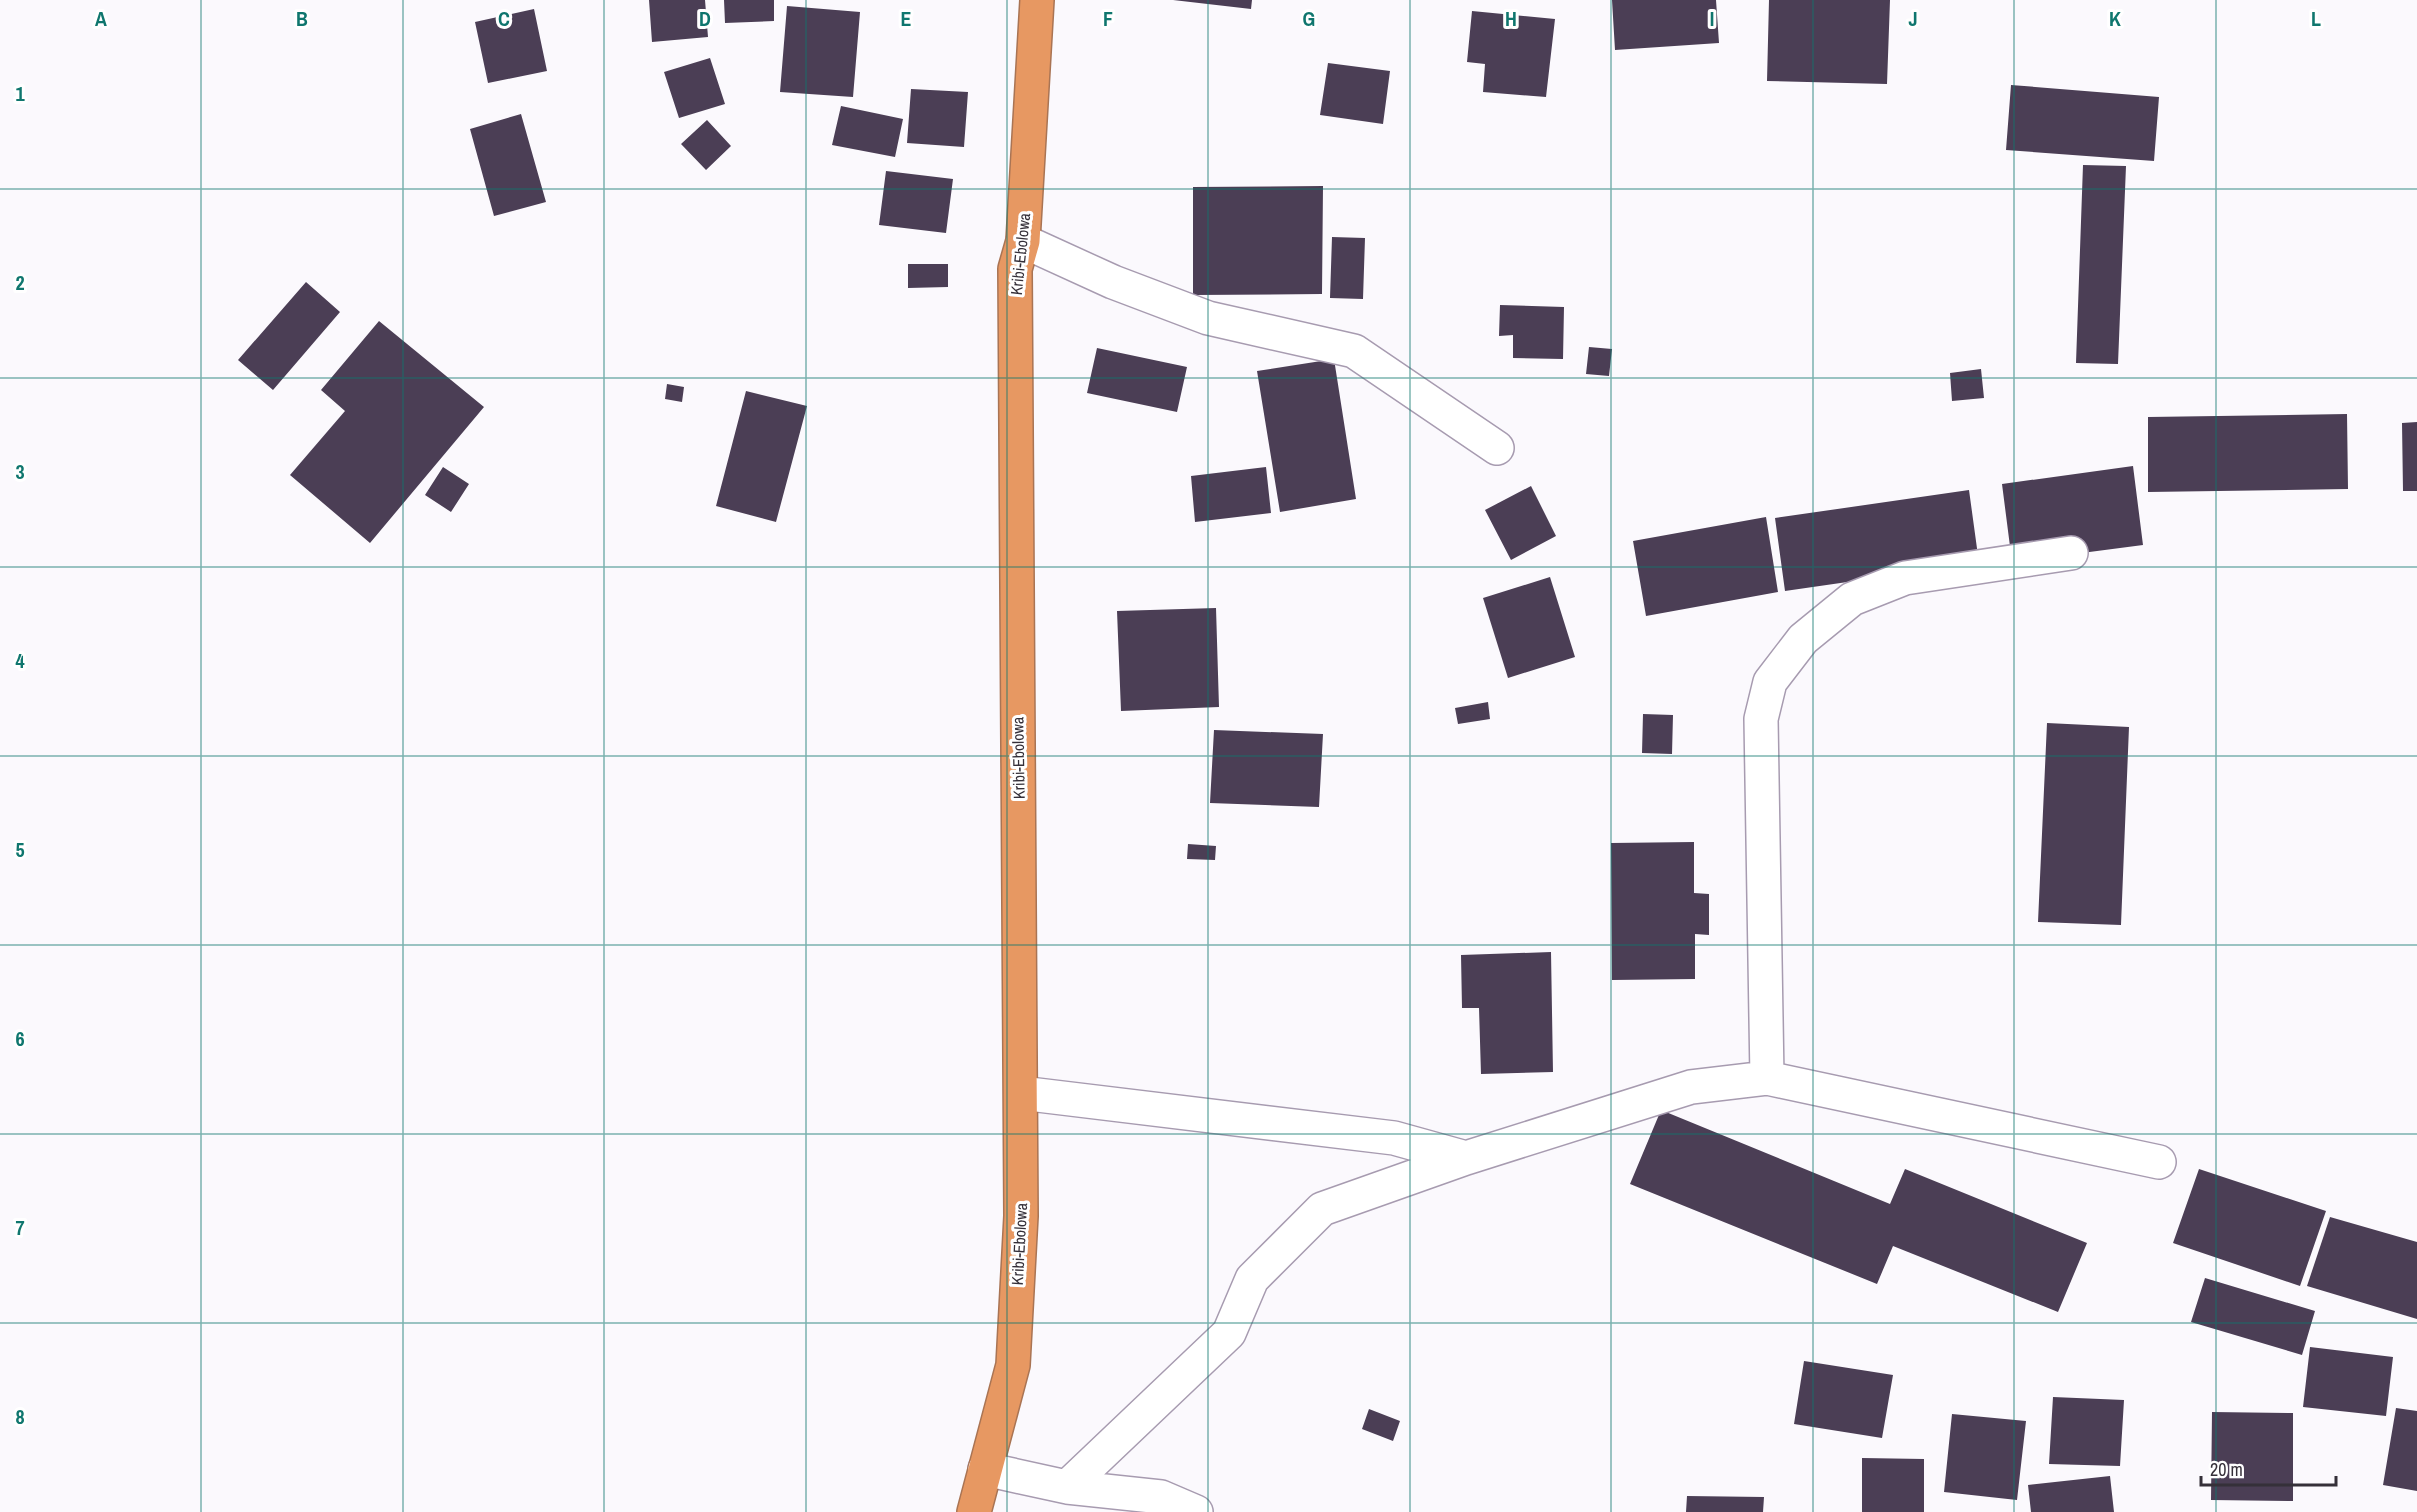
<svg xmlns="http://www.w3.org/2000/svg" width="2417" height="1512" font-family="'Archivo Narrow',sans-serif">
<rect width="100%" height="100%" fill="#fbf9fd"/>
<path fill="#4b3e55" d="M 649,0 L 705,0 L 708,37 L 652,42 Z
M 724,0 L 774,0 L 774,21 L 725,23 Z
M 1173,0 L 1252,0 L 1251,9 Z
M 1612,0 L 1716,0 L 1719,43 L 1615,50 Z
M 1769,0 L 1890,0 L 1887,84 L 1767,81 Z
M 787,6 L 860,12 L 853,97 L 780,92 Z
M 534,9 L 547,71 L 488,83 L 475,22 Z
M 1472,11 L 1555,19 L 1546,97 L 1483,92 L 1485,64 L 1467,62 Z
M 710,58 L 725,104 L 679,118 L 664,72 Z
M 1328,63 L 1390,71 L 1383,124 L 1320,115 Z
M 2011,85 L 2159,97 L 2154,161 L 2006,150 Z
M 911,89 L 968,92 L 964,147 L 907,143 Z
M 841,106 L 903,119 L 895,157 L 832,145 Z
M 521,114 L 546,202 L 494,216 L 470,129 Z
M 707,120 L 731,146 L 706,170 L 681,144 Z
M 2083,165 L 2126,166 L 2118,364 L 2076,363 Z
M 886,171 L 953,179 L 946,233 L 879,225 Z
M 1323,186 L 1322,294 L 1193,295 L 1193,187 Z
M 1332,237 L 1365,238 L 1363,299 L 1330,298 Z
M 908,264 L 948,264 L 948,287 L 908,288 Z
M 306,282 L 340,312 L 273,390 L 238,360 Z
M 1500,305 L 1564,307 L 1563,359 L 1513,358 L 1513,335 L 1499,336 Z
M 379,321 L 484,407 L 370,543 L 290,475 L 345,411 L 321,390 Z
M 1589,347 L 1612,349 L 1609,376 L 1586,374 Z
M 1097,348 L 1187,367 L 1177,412 L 1087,393 Z
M 1334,359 L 1356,499 L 1280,512 L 1257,371 Z
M 1981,369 L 1984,398 L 1952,401 L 1950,373 Z
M 667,384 L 684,387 L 682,402 L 665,399 Z
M 746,391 L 807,406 L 776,522 L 716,506 Z
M 2347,414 L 2348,489 L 2148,492 L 2148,417 Z
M 2417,422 L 2417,491 L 2403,491 L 2402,423 Z
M 2133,466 L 2143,545 L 2012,562 L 2002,484 Z
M 443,467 L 469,484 L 451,512 L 425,495 Z
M 1266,467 L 1271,513 L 1195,522 L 1191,476 Z
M 1531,486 L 1556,536 L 1511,560 L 1485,510 Z
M 1969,490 L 1979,563 L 1785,591 L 1775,518 Z
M 1766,517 L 1778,592 L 1646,616 L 1633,541 Z
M 1550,577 L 1575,657 L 1508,678 L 1483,598 Z
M 1216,608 L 1219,707 L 1121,711 L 1117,611 Z
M 1488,702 L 1490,719 L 1458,724 L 1455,708 Z
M 1643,714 L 1673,715 L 1672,754 L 1642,753 Z
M 2047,723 L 2129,727 L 2121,925 L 2038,922 Z
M 1214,730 L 1323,734 L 1319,807 L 1210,803 Z
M 1694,842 L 1694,893 L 1709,894 L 1709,935 L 1695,934 L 1695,979 L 1612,980 L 1611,843 Z
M 1188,844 L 1216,846 L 1215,860 L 1187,859 Z
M 1551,952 L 1553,1072 L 1481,1074 L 1479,1008 L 1462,1008 L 1461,955 Z
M 1661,1110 L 1890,1204 L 1905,1169 L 2087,1243 L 2058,1312 L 1893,1246 L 1877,1284 L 1630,1184 Z
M 2199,1169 L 2326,1211 L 2300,1286 L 2173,1243 Z
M 2330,1217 L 2417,1242 L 2417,1319 L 2307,1286 Z
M 2205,1278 L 2315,1311 L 2302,1355 L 2191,1322 Z
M 2310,1347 L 2393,1357 L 2386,1416 L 2303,1407 Z
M 1804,1361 L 1893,1375 L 1882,1438 L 1794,1424 Z
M 2053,1397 L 2124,1400 L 2120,1466 L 2049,1464 Z
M 2396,1408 L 2417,1411 L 2417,1491 L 2383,1485 Z
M 1369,1409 L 1400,1421 L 1393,1441 L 1362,1429 Z
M 2212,1412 L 2293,1413 L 2293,1501 L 2211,1500 Z
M 1952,1414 L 2026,1421 L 2017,1500 L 1944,1492 Z
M 1862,1458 L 1924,1459 L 1924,1512 L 1862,1512 Z
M 2110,1476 L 2114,1512 L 2031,1512 L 2028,1485 Z
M 1687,1496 L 1764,1497 L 1763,1512 L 1686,1512 Z"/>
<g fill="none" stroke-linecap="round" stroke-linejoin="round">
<g stroke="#a79bb0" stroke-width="36">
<path id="street" d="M 1023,241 L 1113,282 L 1208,318 L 1354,351 L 1497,448
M 1767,1078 L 1761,719 L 1770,682 L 1803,639 L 1852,599 L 1905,578 L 2071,553
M 1021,1093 L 1394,1138 L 1466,1158 L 1691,1087 L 1767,1078 L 2159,1162
M 985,1469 L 1067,1487 L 1161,1497 L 1196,1512
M 1067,1487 L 1229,1333 L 1252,1279 L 1322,1209 L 1466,1158"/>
</g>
<g stroke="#a97454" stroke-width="36">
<path id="highway" d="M 974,1512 L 1013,1365 L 1021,1216 L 1015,269 L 1023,241 L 1037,0"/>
</g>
<use href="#street" stroke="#fff" stroke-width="33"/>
<use href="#highway" stroke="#e79862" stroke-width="33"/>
</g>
<path fill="none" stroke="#0f766e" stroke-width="1.5" stroke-opacity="0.55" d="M 201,0 L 201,1512M 403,0 L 403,1512M 604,0 L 604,1512M 806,0 L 806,1512M 1007,0 L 1007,1512M 1208,0 L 1208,1512M 1410,0 L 1410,1512M 1611,0 L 1611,1512M 1813,0 L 1813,1512M 2014,0 L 2014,1512M 2216,0 L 2216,1512M 0,189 L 2417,189M 0,378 L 2417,378M 0,567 L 2417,567M 0,756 L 2417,756M 0,945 L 2417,945M 0,1134 L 2417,1134M 0,1323 L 2417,1323"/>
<g text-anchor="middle" stroke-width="6" stroke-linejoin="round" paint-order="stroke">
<g font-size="16" fill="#353039" stroke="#fff">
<text transform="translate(1020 254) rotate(-84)" y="6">Kribi-Ebolowa</text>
<text transform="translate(1018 758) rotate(-91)" y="6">Kribi-Ebolowa</text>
<text transform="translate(1019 1244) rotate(-87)" y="6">Kribi-Ebolowa</text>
</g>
</g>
<g font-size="20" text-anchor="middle" font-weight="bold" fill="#0f766e" stroke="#fff" stroke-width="6" stroke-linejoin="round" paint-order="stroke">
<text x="101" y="26">A</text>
<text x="302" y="26">B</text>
<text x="504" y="26">C</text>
<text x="705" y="26">D</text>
<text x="906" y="26">E</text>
<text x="1108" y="26">F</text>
<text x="1309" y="26">G</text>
<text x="1511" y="26">H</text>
<text x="1712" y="26">I</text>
<text x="1913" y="26">J</text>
<text x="2115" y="26">K</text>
<text x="2316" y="26">L</text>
<text x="20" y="101">1</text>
<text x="20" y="290">2</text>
<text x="20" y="479">3</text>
<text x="20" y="668">4</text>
<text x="20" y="857">5</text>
<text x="20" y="1046">6</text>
<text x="20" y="1235">7</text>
<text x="20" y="1424">8</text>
</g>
<path d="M2201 1476v9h135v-9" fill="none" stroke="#353039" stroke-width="3"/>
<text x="2210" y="1476" font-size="18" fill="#353039" stroke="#ffffff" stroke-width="4.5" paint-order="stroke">20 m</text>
</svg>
